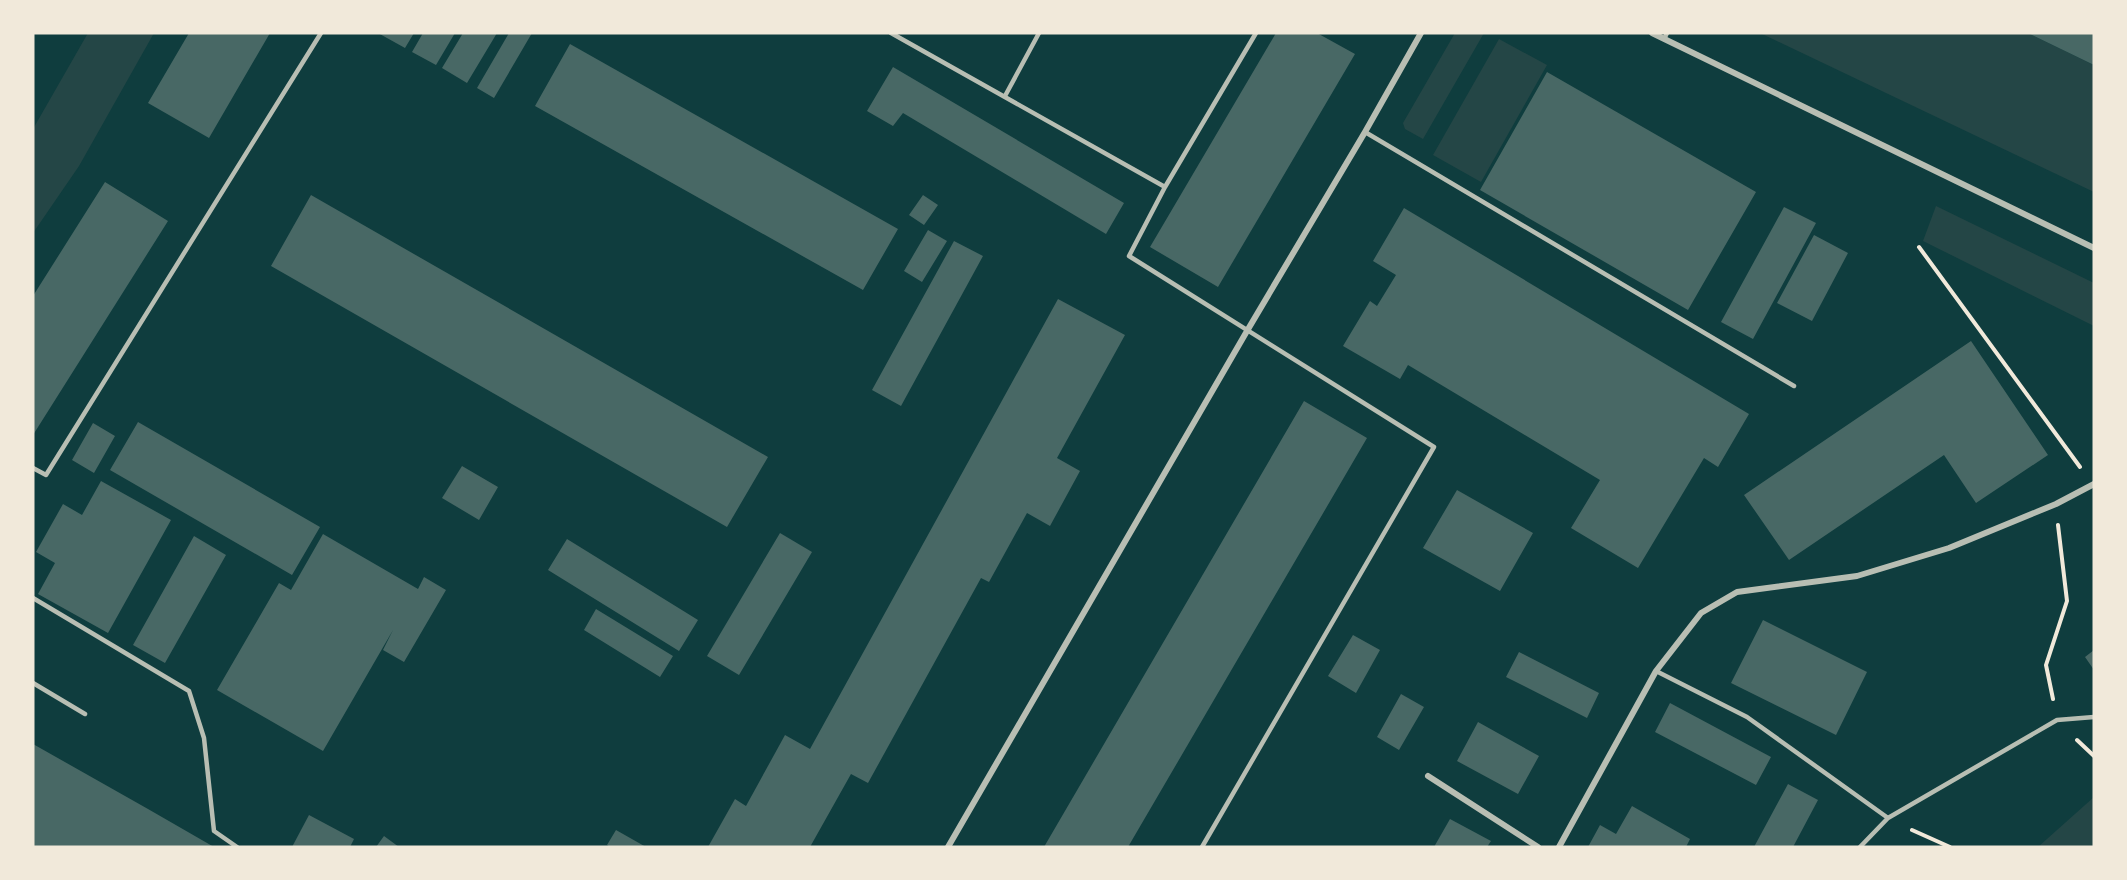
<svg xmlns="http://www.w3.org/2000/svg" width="2127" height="880" font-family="'Open Sans',sans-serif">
<rect width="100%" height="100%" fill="#0f3d3e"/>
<path fill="#244646" d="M 88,33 L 154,33 L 79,166 L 33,233 L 33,129 Z
M 1455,33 L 1484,33 L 1423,139 L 1405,129 L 1403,123 Z
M 1760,33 L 2028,33 L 2094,65 L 2094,192 Z
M 1499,39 L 1547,65 L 1481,182 L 1433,155 Z
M 1936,206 L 2094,283 L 2094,326 L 1923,241 Z
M 2094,797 L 2094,847 L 2038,847 Z"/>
<path fill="#486865" d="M 189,33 L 270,33 L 209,138 L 148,103 Z
M 378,33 L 414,33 L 405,48 Z
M 423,33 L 455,33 L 436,65 L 412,52 Z
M 463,33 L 497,33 L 467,83 L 442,68 Z
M 509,33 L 532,33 L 494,98 L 477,88 Z
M 1276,33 L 1317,33 L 1355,54 L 1218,287 L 1150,247 Z
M 2028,33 L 2094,33 L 2094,65 Z
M 570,44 L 898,229 L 863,290 L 535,106 Z
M 893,67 L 1124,203 L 1106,234 L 903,113 L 893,126 L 867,111 Z
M 1547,72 L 1756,192 L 1688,310 L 1480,190 Z
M 105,182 L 168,221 L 33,435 L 33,296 Z
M 311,195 L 768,457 L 727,527 L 271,266 Z
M 923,195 L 938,205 L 924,225 L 909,215 Z
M 1784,207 L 1816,223 L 1753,339 L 1721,322 Z
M 1404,208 L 1749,414 L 1718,467 L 1704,458 L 1638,568 L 1571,528 L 1600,480 L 1408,365 L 1400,379 L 1343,346 L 1370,301 L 1377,306 L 1396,275 L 1373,261 Z
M 928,230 L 947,241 L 922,282 L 904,271 Z
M 1814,235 L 1848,253 L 1812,321 L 1777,303 Z
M 954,241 L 983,256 L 901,406 L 872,390 Z
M 1058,299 L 1125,335 L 1057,458 L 1080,471 L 1050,526 L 1027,513 L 989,582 L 981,578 L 868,783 L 851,774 L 810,847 L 708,847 L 735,799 L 746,806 L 785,735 L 810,749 Z
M 1971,341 L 2048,455 L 1976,503 L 1944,455 L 1789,560 L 1744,495 Z
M 1304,401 L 1367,438 L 1128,847 L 1044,847 Z
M 138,422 L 320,527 L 292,575 L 110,470 Z
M 93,423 L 115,436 L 94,473 L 72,460 Z
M 462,466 L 498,487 L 479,520 L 442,498 Z
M 101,481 L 171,520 L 108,633 L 38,594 L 55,563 L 36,552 L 63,504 L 82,515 Z
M 1457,490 L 1533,533 L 1500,591 L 1423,548 Z
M 780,533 L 812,552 L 739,675 L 707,656 Z
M 323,534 L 418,589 L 424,577 L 446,590 L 404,662 L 383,650 L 393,630 L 323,751 L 217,690 L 279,583 L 291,590 Z
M 194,536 L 226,555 L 165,663 L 133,645 Z
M 567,539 L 698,620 L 679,651 L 548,570 Z
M 596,609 L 673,656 L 660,677 L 584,630 Z
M 1763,620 L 1867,672 L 1836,735 L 1731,683 Z
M 1353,635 L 1380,650 L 1356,693 L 1328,676 Z
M 2094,650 L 2094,670 L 2085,657 Z
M 1519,652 L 1599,693 L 1587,718 L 1506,677 Z
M 1401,694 L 1424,707 L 1399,750 L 1377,737 Z
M 1670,703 L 1771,757 L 1756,785 L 1655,732 Z
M 1478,722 L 1539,756 L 1518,794 L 1457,761 Z
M 33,744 L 148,809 L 214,847 L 33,847 Z
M 1788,784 L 1818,800 L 1793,847 L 1754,847 Z
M 1632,806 L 1690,839 L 1686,847 L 1588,847 L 1600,825 L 1616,834 Z
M 309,815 L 354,839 L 350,847 L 292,847 Z
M 1450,819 L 1491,841 L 1487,847 L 1434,847 Z
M 616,830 L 646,847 L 610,847 L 607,845 Z
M 384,836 L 399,847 L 376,847 Z"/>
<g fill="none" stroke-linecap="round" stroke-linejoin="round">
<path stroke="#f1e9da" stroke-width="4" d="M 1919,247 L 2080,467
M 2053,699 L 2046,665 L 2067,601 L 2058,525
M 2077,740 L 2094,756
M 1912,830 L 1950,847"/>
<path stroke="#b8beb3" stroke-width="4.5" d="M 891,33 L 1165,187 L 1129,256 L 1434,447 L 1202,847
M 1664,39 L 1667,33
M 1005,96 L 1039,33
M 1365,132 L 1794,386
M 1165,187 L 1256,33
M 33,468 L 46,475 L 321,33
M 33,598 L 189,691 L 204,738 L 214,831 L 237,847
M 1656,671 L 1747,717 L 1888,818
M 33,683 L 85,714
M 1860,847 L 1888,818 L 2057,720 L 2094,717"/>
<path stroke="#b8beb3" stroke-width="6" d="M 1652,33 L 2094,248
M 1428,776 L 1538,847
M 948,847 L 1247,331 L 1365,132 L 1421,33
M 1559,847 L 1656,671 L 1701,613 L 1737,592 L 1857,576 L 1949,548 L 2056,504 L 2094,484"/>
</g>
<rect width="2127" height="880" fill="none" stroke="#f1e9da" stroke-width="69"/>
</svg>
